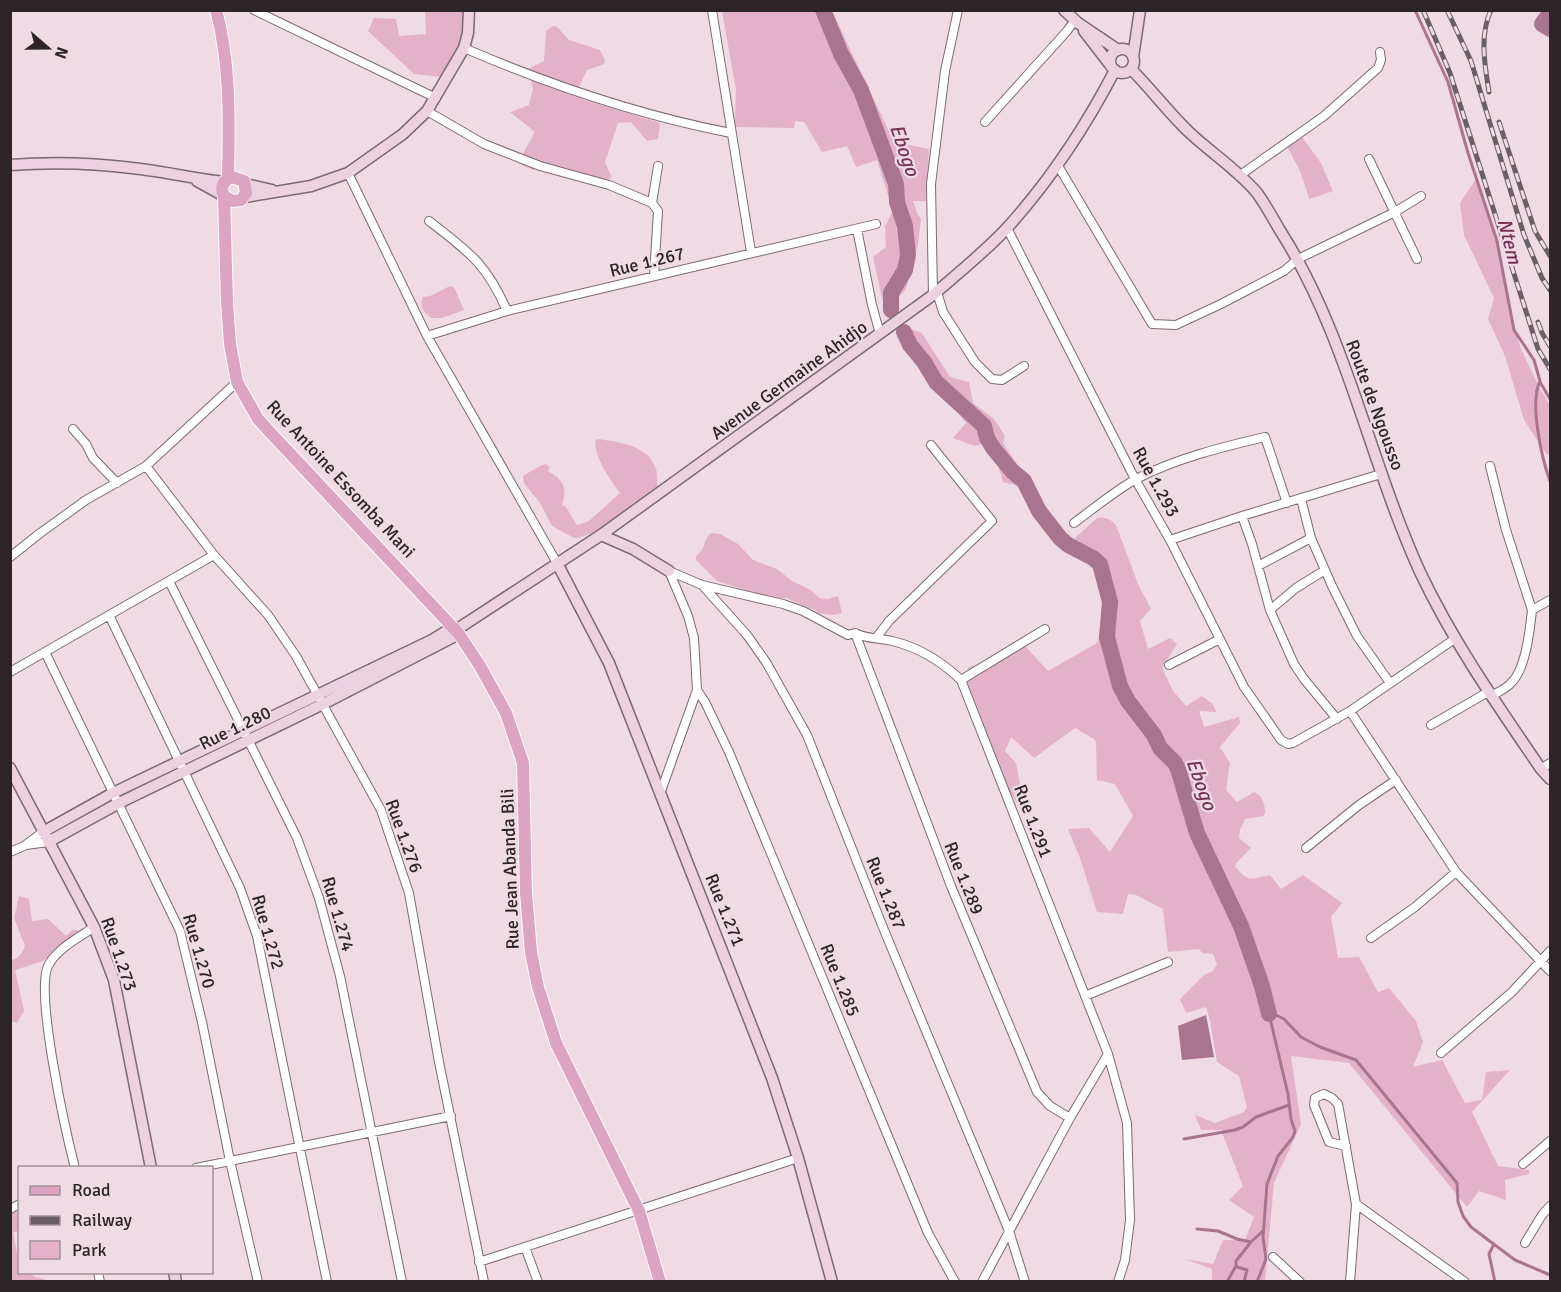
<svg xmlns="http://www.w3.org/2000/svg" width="1561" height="1292" font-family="Signika,sans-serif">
<rect width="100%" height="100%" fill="#f0dae4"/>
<path fill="#e3b2c9" d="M 425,11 L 466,11 L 462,41 L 441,77 L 414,74 L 368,31 L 374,18 L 396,19 L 399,36 L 426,34 Z
M 722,11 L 832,11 L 894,142 L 929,149 L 926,201 L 913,201 L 918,215 L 921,218 L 918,244 L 906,289 L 885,312 L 873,257 L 886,247 L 885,226 L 893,211 L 877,160 L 856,167 L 847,146 L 822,152 L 804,122 L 795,121 L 794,128 L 735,127 L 736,90 Z
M 553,26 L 557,27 L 569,40 L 600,50 L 605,60 L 604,64 L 587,70 L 579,87 L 582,99 L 660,123 L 658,139 L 647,141 L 631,122 L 618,123 L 605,162 L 612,178 L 608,179 L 565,178 L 544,164 L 533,170 L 522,165 L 519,161 L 535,132 L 510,112 L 529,105 L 533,89 L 528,69 L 544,61 L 546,31 Z
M 1302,137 L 1321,163 L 1333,191 L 1310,199 L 1310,201 L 1300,171 L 1287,146 Z
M 1476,179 L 1497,241 L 1509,308 L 1521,349 L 1541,391 L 1550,405 L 1550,453 L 1547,455 L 1524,420 L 1505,356 L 1488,319 L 1494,298 L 1464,235 L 1460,203 Z
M 450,286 L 454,287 L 464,310 L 442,318 L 431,318 C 423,311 419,307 423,297 L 430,296 Z
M 911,329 L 922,333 L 950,377 L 969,382 L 973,403 L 994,419 L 1005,436 L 1003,443 L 1062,532 L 1074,539 L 1097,518 C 1104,516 1111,519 1116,525 L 1138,584 L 1151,609 L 1140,621 L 1148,649 L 1170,638 L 1177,644 L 1162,668 L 1173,691 L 1186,706 L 1202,696 L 1213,704 L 1216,712 L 1199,711 L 1204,727 L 1239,717 L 1240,723 L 1220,747 L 1230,763 L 1226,790 L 1237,802 L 1254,792 C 1263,795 1265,805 1265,813 L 1263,816 L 1245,819 L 1240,830 L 1239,838 L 1251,848 L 1237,862 L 1235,866 C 1248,883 1252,879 1270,875 L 1281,889 L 1303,875 L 1342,903 L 1331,917 L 1338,958 L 1359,957 L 1378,992 L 1389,988 L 1416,1021 L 1423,1042 L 1413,1067 L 1442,1060 L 1465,1103 L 1482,1100 L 1486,1072 L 1510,1070 L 1472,1112 L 1498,1166 L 1529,1170 L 1529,1174 L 1505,1180 L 1506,1200 L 1479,1191 L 1467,1207 L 1349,1063 L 1291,1056 L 1301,1124 L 1274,1183 L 1265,1281 L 1212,1281 L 1212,1269 L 1185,1259 L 1213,1264 L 1223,1240 L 1245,1240 L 1254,1217 L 1229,1200 L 1243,1186 L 1221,1130 L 1201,1130 L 1195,1115 L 1215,1123 L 1244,1112 L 1247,1107 L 1239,1076 L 1217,1062 L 1210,1020 L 1206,1007 L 1186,1013 L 1180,999 L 1204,975 L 1213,971 L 1217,964 L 1213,954 L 1202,953 L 1199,949 L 1168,952 L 1163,909 L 1136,895 L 1128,894 L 1123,914 L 1097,912 L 1080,858 L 1068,829 L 1089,828 L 1110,852 L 1133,816 L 1115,784 L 1097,780 L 1096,742 L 1094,739 L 1075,728 L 1034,758 L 1011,737 L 1005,751 L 1016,763 L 1023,800 L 1017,803 L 1010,792 L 969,697 L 964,680 L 968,668 L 1025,646 L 1048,671 L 1097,643 L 1105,617 L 1097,566 L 1059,543 L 1045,529 L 1022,487 L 1003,482 L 996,457 L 982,444 L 975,446 L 953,438 L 966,423 L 932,377 L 912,355 Z
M 598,439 C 618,442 649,445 656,469 C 658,476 657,485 657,493 L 647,499 L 635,502 L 599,530 L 578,538 L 574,538 L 552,526 L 540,503 L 524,483 L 523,476 L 538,467 L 546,464 L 550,467 L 548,471 C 563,479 568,488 562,505 L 566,507 L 577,525 L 589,521 L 620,493 C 609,478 596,460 595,441 Z
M 711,533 L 720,534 L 738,544 L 753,560 L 777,569 L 792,581 L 811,590 L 819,598 L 828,599 L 838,596 L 842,613 L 833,615 L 816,613 L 817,611 L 786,598 L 770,598 L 717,581 L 696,560 L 696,556 C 707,548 703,539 711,533 Z
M 19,896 L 29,899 L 32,921 L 48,919 L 66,936 L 72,930 L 79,930 L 43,961 L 15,970 L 24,1011 L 17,1023 L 11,1021 L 11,960 C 18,959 23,953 25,946 L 14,918 Z
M 11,1210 L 16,1210 L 19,1231 L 13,1232 C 15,1246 19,1258 20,1272 L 34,1273 L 33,1276 L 50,1281 L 11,1282 Z"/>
<path fill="#a9758e" d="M 1206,1015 L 1214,1057 L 1182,1060 L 1178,1026 Z"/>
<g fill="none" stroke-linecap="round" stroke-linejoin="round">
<path stroke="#a9758e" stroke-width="3" d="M 1415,10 L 1448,82 L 1468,153 L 1497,241 L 1514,330 L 1534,360 L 1540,381 C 1529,403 1542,459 1550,481
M 1540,382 L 1550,399
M 1184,1139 L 1235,1130 L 1243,1127 L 1256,1117 L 1289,1105
M 1197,1229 L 1218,1231 L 1237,1239 L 1251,1242
M 1494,1244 L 1489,1254 L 1495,1282
M 1237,1267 L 1247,1270 L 1244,1282
M 1227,1282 L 1236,1266 L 1236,1261 L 1251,1242 L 1263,1231
M 1257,1282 L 1266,1259 L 1263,1237 L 1267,1184 L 1278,1156 L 1293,1137 L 1295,1131 L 1291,1119 L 1288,1094 L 1269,1014 L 1276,1015 L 1284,1019 L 1301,1037 L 1320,1047 L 1356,1060 L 1457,1183 L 1458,1202 L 1463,1216 L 1471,1227 L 1515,1260 L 1550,1275"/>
<path stroke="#a9758e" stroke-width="16" d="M 823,10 L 841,54 L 861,90 L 896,184 L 897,202 L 905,226 L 908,255 L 905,270 L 891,293 L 891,310
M 1550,13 L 1542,24 L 1550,29
M 904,332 L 910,345 L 924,362 L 936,382 L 984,426 L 987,438 L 993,448 L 1012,471 L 1024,481 L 1039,511 L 1060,538 L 1068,545 L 1093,558 L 1100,564 L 1110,602 L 1107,637 L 1120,686 L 1128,701 L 1154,735 L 1160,748 L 1175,763 L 1178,769 L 1197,833 L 1241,926 L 1262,986 L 1269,1014"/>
<g stroke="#7c6a72" stroke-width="10">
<path id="street" d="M 254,10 L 436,98
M 712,10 L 751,252
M 464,48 C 550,85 638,115 731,133
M 427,111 L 484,144 L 540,166 L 609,185 L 652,203 L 658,211 L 654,276
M 985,122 L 1067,31 L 1075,20
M 1369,159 L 1417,259
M 1057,164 L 1152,324 L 1176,325 L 1221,304 L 1284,271 L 1298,259 L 1395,212 L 1421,196
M 348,173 L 427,336 L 557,563
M 1239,176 L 1324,116 L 1378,68 L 1381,60 L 1380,52
M 652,203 L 658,166
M 429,221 C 468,251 487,264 507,311
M 1007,228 L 1135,479 L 1170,540 L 1244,687 L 1281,740 L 1288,744 L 1293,743 L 1350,711 L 1456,638
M 857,229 L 872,305 L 880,334
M 937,292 L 943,312 L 975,362 L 992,379 L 1002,380 L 1024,366
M 933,295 L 931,184 L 945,71 L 958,10
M 427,336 L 507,311 L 876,224
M 73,429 L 86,444 L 93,458 L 117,483
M 146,466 L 214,555 L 268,615 L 296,656 L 381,810 L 409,893 L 439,1062 L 484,1282
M 1490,466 L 1506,530 L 1532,610
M 1301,499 L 1311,538 L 1332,586 L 1357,636 L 1390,683
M 1242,516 L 1252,544 L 1270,610 L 1294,664 L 1304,679 L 1337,719
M 1074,523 C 1093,509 1117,489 1138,478 C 1178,458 1222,447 1265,437 L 1287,503
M 1170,540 L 1242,516 L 1381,474
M 10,557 L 39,534 L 86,500 L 146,466 L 237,382
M 1258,566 L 1311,538
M 669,571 L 702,585 L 783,604 L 803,611 L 848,635 L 855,633 C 867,639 879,638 892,641 C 918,647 942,662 961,680 L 1108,1054 L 1127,1123 L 1130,1220 L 1125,1260 L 1118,1282
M 169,581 L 297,838 L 319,898 L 340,976 L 402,1282
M 702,585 L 747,635 L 766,662 L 807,735 L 882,925 L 1009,1231 L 1025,1282
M 1270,610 L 1296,588 L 1325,570
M 109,615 L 240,888 L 257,936 L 327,1282
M 855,633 L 951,886 L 1037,1092 L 1050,1106 L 1070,1118
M 876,638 L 889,621 L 992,521 L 931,445
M 45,652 L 180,931 L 202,1022 L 230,1161 L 258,1282
M 1169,665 L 1220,639
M 10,672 L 214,555
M 961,680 L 1045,629
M 697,690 L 705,702 L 729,752 L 928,1233 L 955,1282
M 1491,696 C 1498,692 1506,689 1511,683 C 1526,669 1530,629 1532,610 L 1550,600
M 1350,711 L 1456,872 L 1550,971
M 1431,725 L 1488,692
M 1541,769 L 1550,763
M 660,794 L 697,690 L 694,638 L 688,616 L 669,571
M 26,845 L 48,842
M 1306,848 L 1359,805 L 1396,780
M 10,852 L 24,846 L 43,832
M 1371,938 L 1415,907 L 1456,872
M 1085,996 L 1168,962
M 1441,1053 L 1512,992 L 1550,951
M 1346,1146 L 1329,1142 L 1314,1105 L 1315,1098 L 1324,1094 L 1332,1098 L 1338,1104 L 1356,1204 L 1350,1282
M 1523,1164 L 1550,1141
M 75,1168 C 66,1133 35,994 48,966 C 56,949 80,937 94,927
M 196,1168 L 451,1116
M 1356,1204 L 1465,1282
M 10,1209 L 20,1204
M 1525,1243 L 1542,1215 L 1550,1206
M 525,1247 L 538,1282
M 1273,1257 L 1300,1282
M 479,1262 L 798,1158
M 98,1272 L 100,1282
M 982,1282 L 1070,1118 L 1108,1054"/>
</g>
<g stroke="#7c6a72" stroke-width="13">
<path id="secondary" d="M 1064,10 L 1078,23 L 1118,50
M 1084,31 L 1111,66
M1110 61a12 12 0 1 1 24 0a12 12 0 1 1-24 0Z
M 1133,57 L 1140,10
M 1131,69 C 1151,89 1168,112 1189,132 C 1211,153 1238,170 1257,193 C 1266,205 1273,219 1281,232 C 1347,336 1369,460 1420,572 C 1453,642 1498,706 1541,769 L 1550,779
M 10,165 C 50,162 93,163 132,168 C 163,171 193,179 225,182
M 197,181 L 224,196
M 246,184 L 272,190
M 245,197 L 311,186 L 348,173 L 403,134 L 427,111 L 464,48 L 468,33 L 469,10
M 601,535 L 633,549 L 669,571
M 557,563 L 609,663 L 772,1078 L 798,1158 L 832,1282
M 456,630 L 601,535 L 933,295 C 958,273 985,252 1008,227 C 1050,180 1086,126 1115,70
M 10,768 L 94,927 L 114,980 L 151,1168
M 43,832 L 113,793 L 432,640 L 453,627
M 48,842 L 119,803 L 323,704 L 459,634
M 174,1272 L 176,1282"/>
</g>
<g stroke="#fff" stroke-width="14">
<path id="primary" d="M 216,10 C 231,64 229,124 228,179
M 224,196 L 232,201 L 241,200 L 246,193 L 244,181 L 232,177 C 223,180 220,188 224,196 L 227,302 L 230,344 L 237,382 L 258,419 L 268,430 L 459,634 L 480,666 L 506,713 L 523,763 L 526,893 L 531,952 L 538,987 L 556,1043 L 639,1211 L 660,1282"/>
</g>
<use href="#street" stroke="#fff" stroke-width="8"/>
<use href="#secondary" stroke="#edd1e0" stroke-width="10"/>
<use href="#primary" stroke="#dca4c1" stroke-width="12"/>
<g stroke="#6b5e64" stroke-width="5">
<path id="rail" d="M 1423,10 L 1450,73 L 1538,349 L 1550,369
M 1447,10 L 1471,61 L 1524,235 L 1542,278 L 1550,290
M 1489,92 C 1485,66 1479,36 1491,10
M 1499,122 L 1535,231 L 1550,256
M 1538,322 L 1542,333 L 1550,346"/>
</g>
<use href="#rail" stroke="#f0dae4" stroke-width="3" stroke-dasharray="9" stroke-linecap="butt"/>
</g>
<g text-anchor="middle" stroke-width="4.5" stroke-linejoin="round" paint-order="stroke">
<g font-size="18" fill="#2c2427" stroke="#f0dae4">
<text transform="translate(647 262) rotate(-14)" y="6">Rue 1.267</text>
<text transform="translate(789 380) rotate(-36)" y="6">Avenue Germaine Ahidjo</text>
<text transform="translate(1375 405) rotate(70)" y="6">Route de Ngousso</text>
<text transform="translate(341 479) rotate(47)" y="6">Rue Antoine Essomba Mani</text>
<text transform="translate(1156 482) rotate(61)" y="6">Rue 1.293</text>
<text transform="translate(235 728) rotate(-26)" y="6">Rue 1.280</text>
<text transform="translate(1033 821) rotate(69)" y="6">Rue 1.291</text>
<text transform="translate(404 836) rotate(70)" y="6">Rue 1.276</text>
<text transform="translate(510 869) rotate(-92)" y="6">Rue Jean Abanda Bili</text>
<text transform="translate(964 878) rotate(68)" y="6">Rue 1.289</text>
<text transform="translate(886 893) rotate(68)" y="6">Rue 1.287</text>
<text transform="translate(725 910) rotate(68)" y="6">Rue 1.271</text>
<text transform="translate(338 914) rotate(74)" y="6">Rue 1.274</text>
<text transform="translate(268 932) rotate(74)" y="6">Rue 1.272</text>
<text transform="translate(199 951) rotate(74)" y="6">Rue 1.270</text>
<text transform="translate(119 954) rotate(71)" y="6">Rue 1.273</text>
<text transform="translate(840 980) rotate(68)" y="6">Rue 1.285</text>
</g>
<g font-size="20" font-style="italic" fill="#763358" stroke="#f0dae4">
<text transform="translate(905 150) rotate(71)" y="7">Ebogo</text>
<text transform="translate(1510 241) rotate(76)" y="7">Ntem</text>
<text transform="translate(1202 784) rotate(70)" y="7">Ebogo</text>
</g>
</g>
<rect width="1561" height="1292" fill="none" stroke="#2c2427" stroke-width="24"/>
<rect x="18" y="1166" width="195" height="108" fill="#f0dae4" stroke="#a29198" stroke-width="1.5"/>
<rect x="30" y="1186" width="30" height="9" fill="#dca4c1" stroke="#a29198" stroke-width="1.5"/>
<text x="72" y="1196" font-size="18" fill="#2c2427">Road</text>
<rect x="30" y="1216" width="30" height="9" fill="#6b5e64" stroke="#a29198" stroke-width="1.5"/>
<text x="72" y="1226" font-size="18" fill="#2c2427">Railway</text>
<rect x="30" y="1241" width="30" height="18" fill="#e3b2c9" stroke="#a29198" stroke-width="1.5"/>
<text x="72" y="1256" font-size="18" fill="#2c2427">Park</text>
<g transform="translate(48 48) rotate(110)" stroke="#f0dae4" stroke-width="4.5" paint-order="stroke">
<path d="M0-4.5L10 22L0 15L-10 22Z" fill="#2c2427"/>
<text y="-9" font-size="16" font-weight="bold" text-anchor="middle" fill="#2c2427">N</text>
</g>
</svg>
